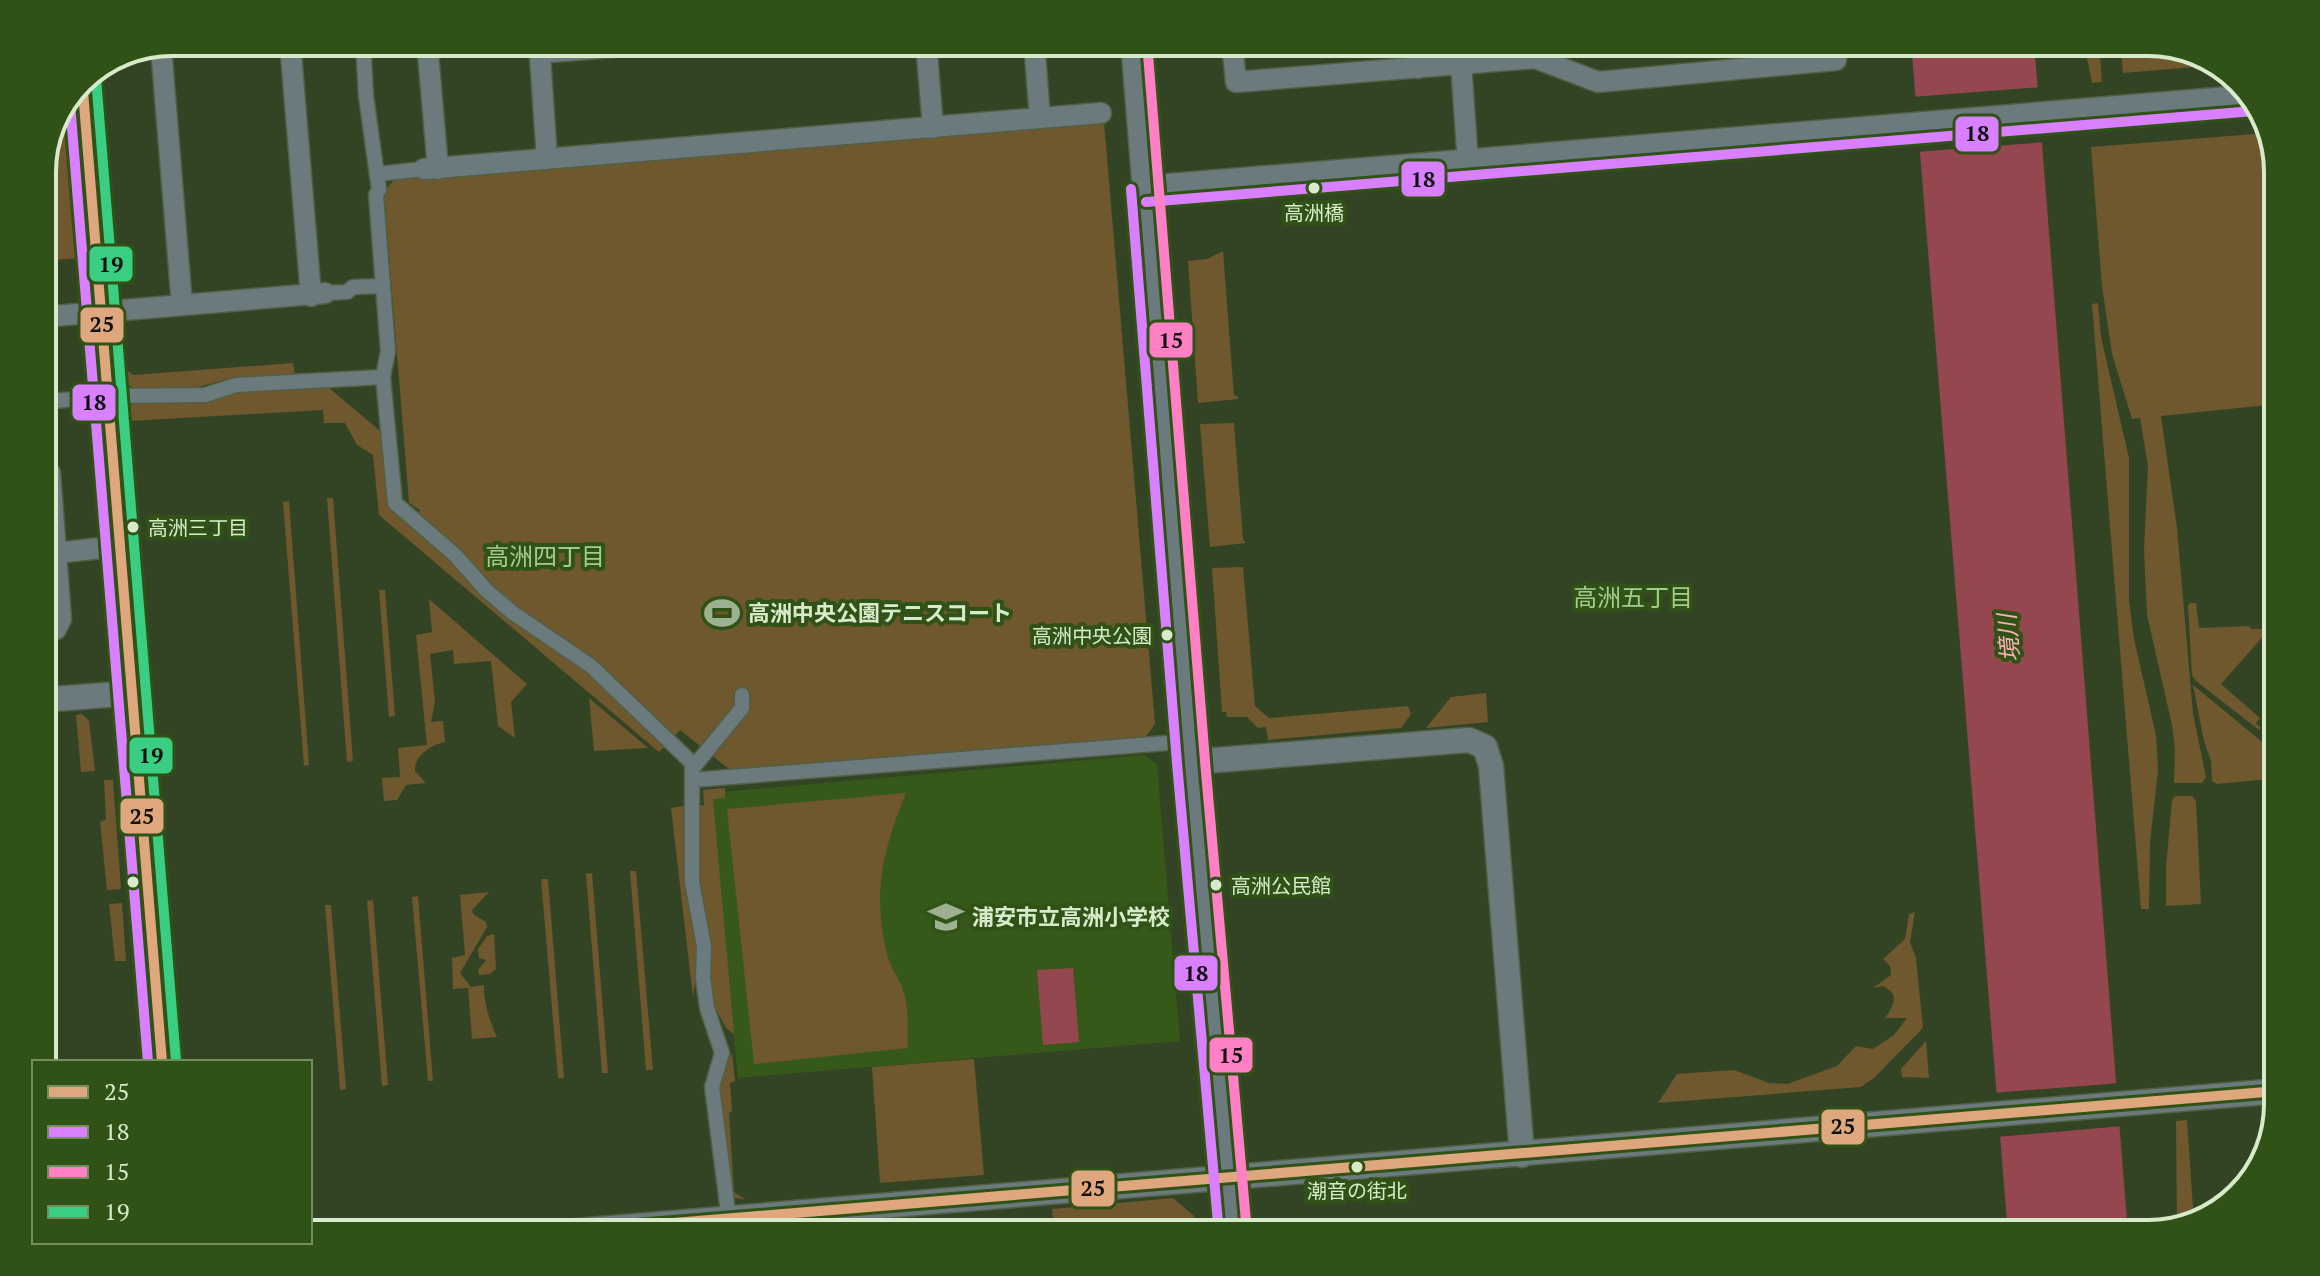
<svg xmlns="http://www.w3.org/2000/svg" width="2320" height="1276" font-family="'PT Serif','Noto Sans JP',serif">
<rect width="100%" height="100%" fill="#324424"/>
<path fill="#365919" d="M 1145,755 L 1157,764 L 1180,1041 L 738,1078 L 710,793 Z"/>
<path fill="#6f572e" d="M 2084,42 L 2099,42 L 2102,82 L 2092,83 Z
M 2120,42 L 2141,42 L 2143,55 C 2167,53 2199,47 2219,65 L 2123,73 Z
M 66,112 L 79,258 L 42,261 L 42,164 Z
M 1104,122 L 1155,724 L 1145,738 L 729,769 L 680,730 L 674,737 L 592,658 L 504,599 L 416,515 L 420,510 L 409,503 L 384,192 L 394,180 Z
M 2267,133 L 2278,164 L 2278,404 L 2161,416 L 2177,528 L 2193,714 L 2206,777 L 2202,783 L 2174,783 L 2175,749 L 2172,725 L 2147,615 L 2144,550 L 2148,466 L 2140,418 L 2132,419 L 2112,354 L 2102,286 L 2091,147 Z
M 1223,251 L 1234,395 L 1237,396 L 1238,399 L 1198,403 L 1188,261 L 1207,259 Z
M 2098,303 L 2101,337 L 2129,458 L 2129,600 L 2134,639 L 2156,735 L 2158,770 L 2150,843 L 2149,909 L 2141,909 L 2092,304 Z
M 293,363 L 295,375 L 232,378 L 198,387 L 136,389 L 123,382 L 122,366 L 133,375 Z
M 321,386 L 328,387 L 385,435 L 393,510 L 450,560 L 494,606 L 585,670 L 664,743 L 665,746 L 659,752 L 379,515 L 373,455 L 357,445 L 345,423 L 324,423 L 323,410 L 129,421 L 126,411 L 133,403 L 234,390 Z
M 1234,423 L 1243,539 L 1246,543 L 1210,547 L 1200,424 Z
M 327,498 L 333,498 L 353,761 L 347,762 Z
M 289,501 L 309,765 L 304,766 L 283,502 Z
M 1243,567 L 1255,706 L 1269,718 L 1408,706 L 1411,714 L 1401,728 L 1268,740 L 1266,727 L 1258,728 L 1247,717 L 1227,717 L 1226,712 L 1222,712 L 1212,568 Z
M 379,590 L 385,590 L 395,716 L 389,717 Z
M 429,599 L 527,684 L 511,702 L 515,738 L 498,726 L 491,661 L 454,664 L 453,650 L 430,654 L 435,702 L 431,722 L 443,721 L 445,742 C 431,745 414,755 415,771 L 426,783 L 406,785 L 397,800 L 384,801 L 382,778 L 400,777 L 398,748 L 427,745 L 416,635 L 432,632 Z
M 2190,603 L 2196,603 L 2199,628 L 2249,626 L 2251,629 L 2265,629 L 2267,632 L 2221,684 L 2260,718 L 2256,723 L 2261,728 L 2259,730 L 2196,681 L 2192,675 L 2188,606 Z
M 2193,685 L 2278,755 L 2278,778 L 2217,784 L 2212,781 L 2211,761 L 2204,741 Z
M 1486,693 L 1488,722 L 1426,728 L 1451,697 Z
M 589,698 L 648,748 L 594,751 Z
M 82,714 L 89,721 L 95,771 L 81,772 L 76,715 Z
M 104,780 L 113,780 L 121,889 L 107,890 L 100,822 L 106,819 Z
M 725,788 L 725,798 L 713,799 L 734,1034 L 726,1028 L 710,998 L 711,957 L 698,871 L 700,856 L 697,806 L 704,805 L 703,790 Z
M 906,793 C 883,849 872,893 887,954 C 890,968 900,979 904,993 C 909,1009 907,1031 908,1048 L 754,1064 L 727,809 Z
M 2175,796 L 2192,796 L 2196,801 L 2201,904 L 2166,906 L 2166,867 L 2172,801 Z
M 684,806 L 686,882 L 696,930 L 698,962 L 693,997 L 671,808 Z
M 630,871 L 636,871 L 653,1070 L 646,1070 Z
M 592,873 L 608,1073 L 602,1073 L 586,874 Z
M 541,879 L 548,879 L 564,1078 L 558,1078 Z
M 489,892 L 472,910 L 473,914 L 486,922 L 487,927 L 460,973 L 471,987 L 484,985 C 483,1000 490,1022 497,1037 L 472,1039 L 468,988 L 453,989 L 452,958 L 465,955 L 460,895 Z
M 418,896 L 433,1081 L 428,1081 L 412,897 Z
M 373,900 L 388,1085 L 382,1086 L 367,901 Z
M 122,903 L 126,961 L 115,961 L 109,904 Z
M 325,905 L 331,905 L 346,1089 L 340,1090 Z
M 1915,912 L 1910,942 L 1916,958 L 1923,1028 L 1875,1077 L 1861,1087 L 1658,1103 L 1677,1074 L 1734,1070 L 1769,1083 L 1787,1084 L 1837,1066 L 1856,1046 L 1873,1049 L 1894,1035 L 1907,1018 L 1885,1018 C 1894,1005 1900,994 1883,986 L 1873,988 L 1891,975 L 1890,966 L 1883,959 L 1905,939 L 1909,914 Z
M 494,934 L 496,969 L 490,974 L 479,975 L 478,970 L 486,960 L 479,958 L 478,949 L 487,936 Z
M 1926,1041 L 1929,1078 L 1902,1077 L 1901,1069 Z
M 732,1053 L 735,1081 L 730,1083 L 732,1111 L 729,1113 L 734,1192 L 746,1200 L 732,1197 C 725,1153 706,1092 732,1053 Z
M 974,1059 L 984,1175 L 880,1183 L 872,1067 Z
M 2187,1120 L 2194,1222 L 2177,1226 L 2176,1121 Z
M 1173,1198 L 1194,1216 L 1196,1234 L 1054,1234 L 1052,1209 Z"/>
<path fill="#94474e" d="M 1911,42 L 2034,42 L 2128,1234 L 2008,1234 Z
M 1073,968 L 1079,1042 L 1043,1045 L 1037,970 Z"/>
<path fill="#324424" d="M 2041,87 L 2046,142 L 1916,152 L 1912,97 Z
M 2120,1083 L 2123,1126 L 1996,1137 L 1992,1093 Z"/>
<g fill="none" stroke-linecap="round" stroke-linejoin="round">
<g stroke="#516045" stroke-width="17">
<path id="pedestrian" d="M 378,174 L 424,169
M 325,293 L 347,292 L 353,287 L 383,286 L 376,195 L 379,190 L 366,96 L 363,42
M 383,377 L 388,351 L 383,286
M 42,402 L 108,396 L 205,395 L 236,385 L 383,377 L 395,503 L 455,555 L 487,591 L 513,613 L 591,666 L 692,763 L 692,882 L 704,946 L 703,978 L 707,1008 L 722,1053 L 712,1087 L 727,1204
M 692,769 L 742,708 L 742,695
M 692,780 L 1167,743"/>
</g>
<g stroke="#516045" stroke-width="23">
<path id="minor" d="M 290,42 L 311,296
M 427,42 L 438,169
M 539,42 L 547,159
M 926,42 L 933,128
M 1034,42 L 1040,118
M 1232,42 L 1236,82 L 1535,58 L 1598,82 L 1836,60 L 1835,42
M 1415,42 L 1418,68
M 161,47 L 182,305
M 539,53 L 672,42
M 1461,64 L 1468,163
M 424,169 L 1101,113
M 42,317 L 325,293
M 42,467 L 50,473 L 61,619 L 56,629 L 42,630
M 56,553 L 119,546"/>
</g>
<g stroke="#516045" stroke-width="27">
<path id="tertiary" d="M 1133,42 L 1191,762 L 1233,1234
M 82,79 L 162,1062
M 1145,188 L 2253,97
M 42,700 L 131,693
M 1191,762 L 1469,740 L 1485,747 L 1491,766 L 1522,1155
M 539,1234 L 2278,1091"/>
</g>
<use href="#pedestrian" stroke="#6b7a7c" stroke-width="14"/>
<use href="#minor" stroke="#6b7a7c" stroke-width="20"/>
<use href="#tertiary" stroke="#6b7a7c" stroke-width="24"/>
<g stroke="#315216" stroke-width="16">
<path id="bus-1" d="M 82,79 L 162,1062
M 539,1234 L 2278,1091"/>
</g>
<g stroke="#315216" stroke-width="16">
<path id="bus-2" d="M 70,103 L 148,1062
M 1131,189 L 1177,763 L 1219,1234
M 1146,202 L 2254,111"/>
</g>
<g stroke="#315216" stroke-width="16">
<path id="bus-3" d="M 1147,42 L 1205,761 L 1247,1233"/>
</g>
<g stroke="#315216" stroke-width="16">
<path id="bus-4" d="M 96,78 L 176,1061"/>
</g>
<use href="#bus-1" stroke="#dfa77e" stroke-width="10"/>
<use href="#bus-2" stroke="#d880ff" stroke-width="10"/>
<use href="#bus-3" stroke="#ff80c5" stroke-width="10"/>
<use href="#bus-4" stroke="#3ace82" stroke-width="10"/>
</g>
<defs>
<g id="stadium-bare" transform="scale(2.76)"><path d="M0-5a6.5 5 0 1 0 0 10a6.5 5 0 1 0 0-10ZM-3.5-1.8h7v3.6h-7Z" fill="#9db191" stroke="#315216" stroke-width="2.5" paint-order="stroke"/></g>
<g id="school-bare" transform="scale(2.76)"><path d="M0-5L7-2L0 1L-7-2ZM-4 1L0 2.5L4 1V4Q0 6-4 4Z" fill="#9db191" stroke="#315216" stroke-width="2.5" paint-order="stroke"/></g>
</defs>
<g fill-rule="evenodd">
<use href="#stadium-bare" x="722" y="613"/>
<use href="#school-bare" x="946" y="917"/>
</g>
<g fill="#d7ebcb" stroke="#315216" stroke-width="3">
<circle cx="1314" cy="188" r="7"/>
<circle cx="133" cy="527" r="7"/>
<circle cx="1167" cy="635" r="7"/>
<circle cx="133" cy="882" r="7"/>
<circle cx="1216" cy="885" r="7"/>
<circle cx="1357" cy="1167" r="7"/>
</g>
<g text-anchor="middle" stroke-width="8" stroke-linejoin="round" paint-order="stroke">
<g font-size="20" fill="#d7ebcb" stroke="#315216">
<text x="1314" y="220">高洲橋</text>
<text x="148" y="535" text-anchor="start">高洲三丁目</text>
<text x="1152" y="643" text-anchor="end">高洲中央公園</text>
<text x="1231" y="893" text-anchor="start">高洲公民館</text>
<text x="1357" y="1198">潮音の街北</text>
</g>
<g font-size="22" font-weight="bold" fill="#d7ebcb" stroke="#315216" text-anchor="start">
<text x="748" y="621">高洲中央公園テニスコート</text>
<text x="972" y="925">浦安市立高洲小学校</text>
</g>
<g font-size="24" fill="#a5cc8c" stroke="#315216">
<text x="545" y="565">高洲四丁目</text>
<text x="1633" y="606">高洲五丁目</text>
</g>
<g font-size="24" font-style="italic" fill="#f9aeb4" stroke="#315216">
<text transform="translate(2009 638) rotate(-95)" y="8">境川</text>
</g>
</g>
<path d="M0 0H2320V1276H0ZM172 56H2148A116 116 0 0 1 2264 172V1104A116 116 0 0 1 2148 1220H172A116 116 0 0 1 56 1104V172A116 116 0 0 1 172 56Z" fill="#315216" fill-rule="evenodd"/>
<path fill="none" stroke="#d7ebcb" stroke-width="4" d="M172 56H2148A116 116 0 0 1 2264 172V1104A116 116 0 0 1 2148 1220H172A116 116 0 0 1 56 1104V172A116 116 0 0 1 172 56Z"/>
<g stroke="#315216" stroke-width="3">
<rect x="1954" y="115" width="46" height="38" rx="8" fill="#d880ff"/>
<rect x="1400" y="160" width="46" height="38" rx="8" fill="#d880ff"/>
<rect x="88" y="245" width="46" height="38" rx="8" fill="#3ace82"/>
<rect x="79" y="306" width="46" height="38" rx="8" fill="#dfa77e"/>
<rect x="1148" y="321" width="46" height="38" rx="8" fill="#ff80c5"/>
<rect x="71" y="383" width="46" height="39" rx="8" fill="#d880ff"/>
<rect x="128" y="736" width="46" height="39" rx="8" fill="#3ace82"/>
<rect x="119" y="797" width="46" height="38" rx="8" fill="#dfa77e"/>
<rect x="1173" y="954" width="46" height="38" rx="8" fill="#d880ff"/>
<rect x="1208" y="1036" width="46" height="38" rx="8" fill="#ff80c5"/>
<rect x="1820" y="1108" width="46" height="38" rx="8" fill="#dfa77e"/>
<rect x="1070" y="1169" width="46" height="39" rx="8" fill="#dfa77e"/>
</g>
<g font-size="22" text-anchor="middle" font-weight="bold" fill="#111">
<text x="1977" y="141">18</text>
<text x="1423" y="187">18</text>
<text x="111" y="272">19</text>
<text x="102" y="332">25</text>
<text x="1171" y="348">15</text>
<text x="94" y="410">18</text>
<text x="151" y="763">19</text>
<text x="142" y="824">25</text>
<text x="1196" y="981">18</text>
<text x="1231" y="1063">15</text>
<text x="1843" y="1134">25</text>
<text x="1093" y="1196">25</text>
</g>
<rect x="32" y="1060" width="280" height="184" fill="#315216" stroke="#738f5e" stroke-width="2"/>
<rect x="48" y="1086" width="40" height="12" fill="#dfa77e" stroke="#738f5e" stroke-width="2"/>
<text x="104" y="1100" font-size="24" fill="#d7ebcb">25</text>
<rect x="48" y="1126" width="40" height="12" fill="#d880ff" stroke="#738f5e" stroke-width="2"/>
<text x="104" y="1140" font-size="24" fill="#d7ebcb">18</text>
<rect x="48" y="1166" width="40" height="12" fill="#ff80c5" stroke="#738f5e" stroke-width="2"/>
<text x="104" y="1180" font-size="24" fill="#d7ebcb">15</text>
<rect x="48" y="1206" width="40" height="12" fill="#3ace82" stroke="#738f5e" stroke-width="2"/>
<text x="104" y="1220" font-size="24" fill="#d7ebcb">19</text>
</svg>
